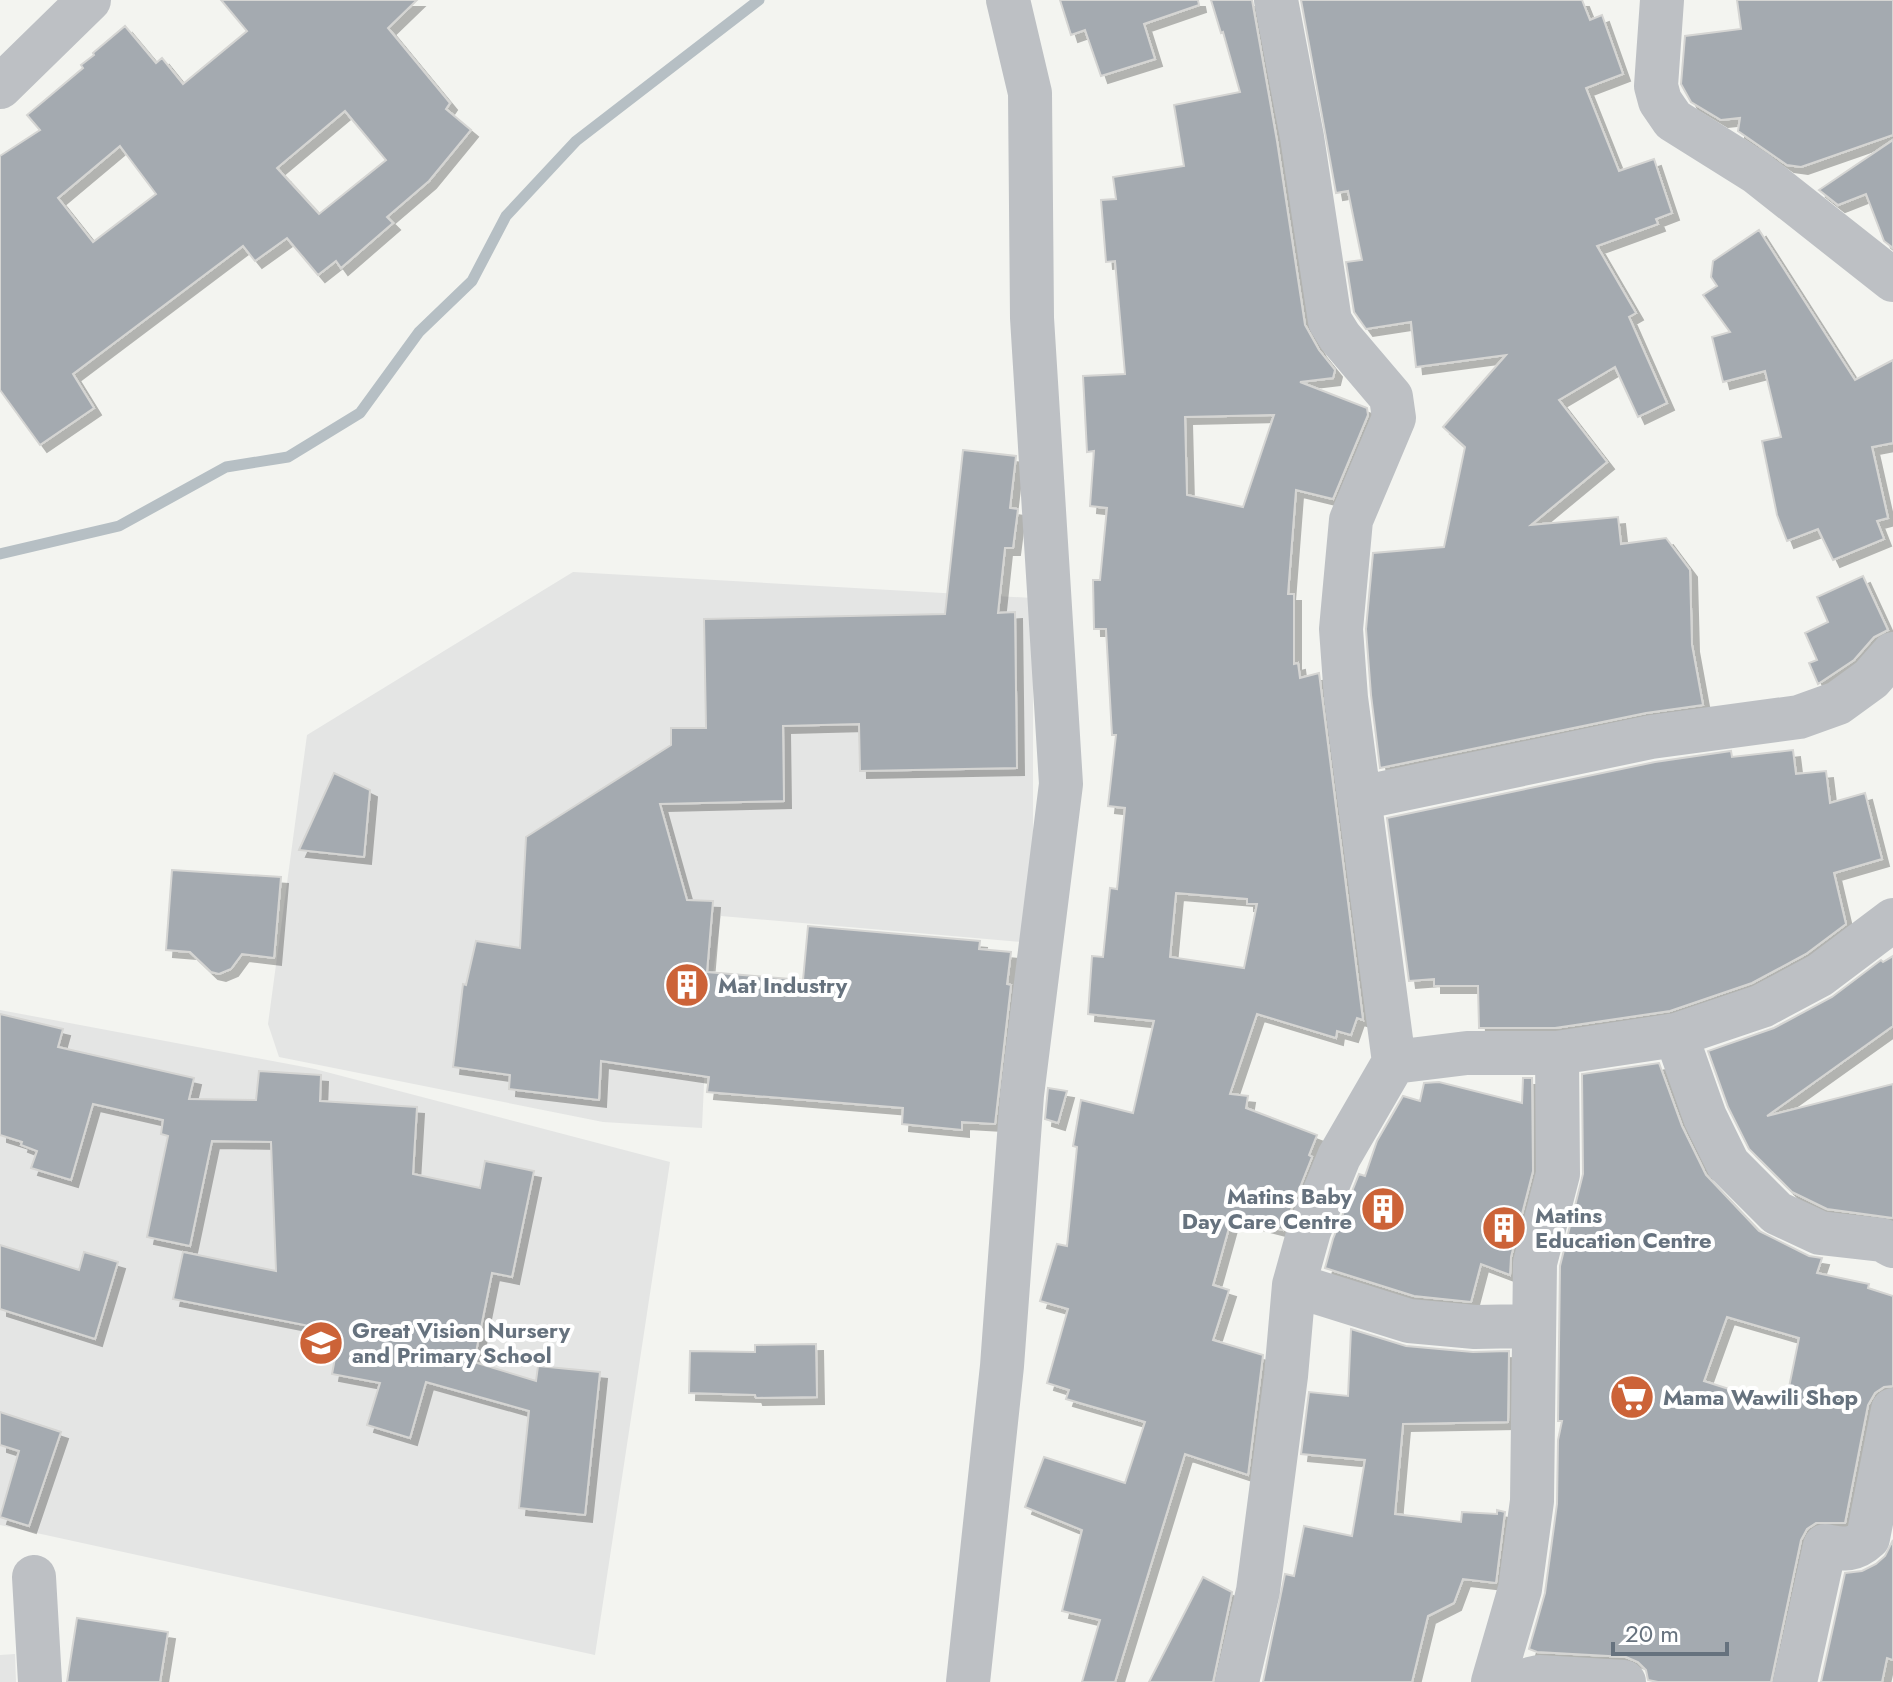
<svg xmlns="http://www.w3.org/2000/svg" width="1893" height="1682" font-family="Jost,sans-serif">
<defs>
<filter id="shadow"><feDropShadow dx="7" dy="7" stdDeviation="0" flood-color="#0004"/></filter>
</defs>
<rect width="100%" height="100%" fill="#f3f4f0"/>
<path fill="#e4e5e4" d="M 573,572 L 1033,598 L 1033,943 L 721,916 L 707,1017 L 702,1128 L 603,1122 L 279,1057 L 268,1024 L 307,735 Z
M 0,1010 L 315,1069 L 670,1162 L 595,1655 L 0,1525 Z
M 15,1654 L 16,1682 L 0,1682 L 0,1655 Z"/>
<g fill="none" stroke-linecap="round" stroke-linejoin="round">
<path stroke="#b6bfc4" stroke-width="11" d="M 0,554 L 119,526 L 226,467 L 288,457 L 360,413 L 419,332 L 472,281 L 506,216 L 576,141 L 759,0"/>
</g>
<path fill="#a4aab0" stroke="#d5d5d3" stroke-width="2" fill-rule="evenodd" filter="url(#shadow)" d="M 221,0 L 417,0 L 388,28 L 450,103 L 446,109 L 471,130 L 429,181 L 387,217 L 393,223 L 341,268 L 336,261 L 318,275 L 287,238 L 255,261 L 243,246 L 73,374 L 94,408 L 40,445 L 0,390 L 0,156 L 40,130 L 27,115 L 83,68 L 81,65 L 94,55 L 93,53 L 125,26 L 156,63 L 162,58 L 183,84 L 247,31 ZM 345,111 L 386,160 L 319,214 L 277,168 ZM 120,146 L 156,194 L 93,242 L 58,198 Z
M 1060,0 L 1198,0 L 1199,5 L 1144,24 L 1155,59 L 1101,76 L 1085,30 L 1071,35 Z
M 1211,0 L 1252,0 L 1277,141 L 1305,325 L 1319,350 L 1335,370 L 1333,378 L 1300,382 L 1367,408 L 1368,415 L 1333,499 L 1296,490 L 1288,594 L 1294,594 L 1294,664 L 1298,663 L 1300,678 L 1319,673 L 1363,1020 L 1357,1018 L 1351,1035 L 1337,1031 L 1336,1038 L 1257,1014 L 1230,1094 L 1248,1096 L 1246,1108 L 1317,1135 L 1309,1155 L 1312,1157 L 1283,1230 L 1232,1217 L 1213,1285 L 1229,1290 L 1213,1340 L 1263,1355 L 1248,1475 L 1185,1454 L 1115,1682 L 1082,1682 L 1100,1620 L 1062,1611 L 1082,1530 L 1025,1507 L 1044,1457 L 1125,1483 L 1145,1422 L 1066,1399 L 1069,1390 L 1047,1383 L 1068,1309 L 1040,1301 L 1057,1244 L 1067,1246 L 1077,1147 L 1073,1146 L 1081,1100 L 1133,1113 L 1154,1021 L 1088,1014 L 1092,956 L 1103,957 L 1110,888 L 1117,889 L 1125,808 L 1108,806 L 1116,735 L 1112,735 L 1106,629 L 1094,629 L 1093,580 L 1100,580 L 1107,508 L 1090,506 L 1094,451 L 1087,452 L 1083,376 L 1125,374 L 1115,261 L 1106,262 L 1101,200 L 1116,199 L 1113,177 L 1184,166 L 1174,105 L 1240,92 L 1223,32 L 1221,33 ZM 1274,415 L 1243,507 L 1187,495 L 1185,417 ZM 1176,893 L 1247,899 L 1247,904 L 1257,904 L 1244,968 L 1170,957 Z
M 1301,0 L 1582,0 L 1590,20 L 1602,15 L 1623,74 L 1586,88 L 1619,171 L 1654,159 L 1672,213 L 1656,219 L 1658,224 L 1597,246 L 1636,313 L 1629,317 L 1667,403 L 1638,417 L 1615,367 L 1559,400 L 1607,462 L 1531,525 L 1618,517 L 1621,544 L 1666,538 L 1690,570 L 1692,645 L 1703,705 L 1646,713 L 1380,768 L 1371,695 L 1366,629 L 1373,553 L 1444,547 L 1465,447 L 1443,427 L 1506,355 L 1416,367 L 1411,322 L 1366,329 L 1354,312 L 1346,262 L 1362,260 L 1348,191 L 1336,193 Z
M 1737,0 L 1893,0 L 1893,135 L 1801,167 L 1787,165 L 1738,131 L 1740,118 L 1721,120 L 1691,102 L 1681,84 L 1685,36 L 1741,29 Z
M 1893,140 L 1893,248 L 1884,241 L 1866,194 L 1838,205 L 1819,190 Z
M 1759,230 L 1855,380 L 1893,360 L 1893,443 L 1872,447 L 1888,518 L 1877,521 L 1884,539 L 1833,560 L 1818,529 L 1787,541 L 1777,515 L 1762,441 L 1781,437 L 1765,371 L 1723,382 L 1712,337 L 1730,332 L 1703,295 L 1717,286 L 1711,277 L 1713,261 Z
M 963,450 L 1016,456 L 1010,508 L 1018,509 L 1013,548 L 1005,548 L 998,613 L 1015,612 L 1017,768 L 860,771 L 859,724 L 783,726 L 784,801 L 660,804 L 687,900 L 713,901 L 707,972 L 803,980 L 808,926 L 980,941 L 979,949 L 1011,952 L 1007,984 L 1011,985 L 995,1124 L 962,1122 L 962,1130 L 902,1124 L 903,1108 L 707,1092 L 709,1077 L 601,1061 L 599,1100 L 509,1089 L 510,1075 L 453,1067 L 463,984 L 466,985 L 476,941 L 520,948 L 526,837 L 671,745 L 671,728 L 706,728 L 704,619 L 945,614 Z
M 1863,576 L 1888,630 L 1874,637 L 1854,660 L 1818,684 L 1809,663 L 1817,660 L 1805,633 L 1828,622 L 1817,597 Z
M 1793,750 L 1796,774 L 1826,771 L 1830,803 L 1865,793 L 1882,859 L 1834,873 L 1846,924 L 1806,954 L 1752,983 L 1670,1011 L 1555,1028 L 1479,1028 L 1478,986 L 1434,986 L 1434,979 L 1409,981 L 1387,818 L 1655,762 L 1731,751 L 1732,757 Z
M 334,773 L 370,790 L 364,857 L 299,850 Z
M 172,870 L 281,877 L 274,958 L 242,954 L 231,969 L 219,974 L 211,972 L 190,952 L 166,950 Z
M 1893,956 L 1893,1026 L 1767,1116 L 1893,1084 L 1893,1218 L 1827,1209 L 1792,1192 L 1749,1149 L 1728,1107 L 1708,1051 L 1774,1028 L 1832,997 L 1881,960 L 1883,962 Z
M 0,1014 L 63,1029 L 58,1047 L 194,1078 L 189,1099 L 256,1100 L 259,1071 L 321,1075 L 320,1101 L 417,1107 L 413,1174 L 480,1188 L 485,1161 L 534,1171 L 512,1277 L 492,1273 L 474,1362 L 536,1381 L 538,1366 L 600,1372 L 585,1515 L 519,1508 L 529,1411 L 426,1382 L 410,1438 L 367,1425 L 380,1383 L 332,1374 L 340,1332 L 173,1299 L 183,1252 L 276,1271 L 271,1142 L 212,1141 L 190,1246 L 147,1237 L 168,1136 L 161,1134 L 163,1120 L 93,1104 L 71,1180 L 31,1168 L 37,1151 L 21,1145 L 22,1142 L 0,1135 Z
M 1659,1063 L 1682,1126 L 1706,1175 L 1759,1231 L 1809,1256 L 1822,1258 L 1817,1273 L 1869,1284 L 1868,1288 L 1893,1296 L 1893,1386 L 1884,1387 L 1875,1393 L 1868,1405 L 1845,1523 L 1816,1523 L 1807,1529 L 1801,1540 L 1771,1682 L 1658,1682 L 1648,1680 L 1646,1670 L 1638,1662 L 1626,1657 L 1537,1652 L 1529,1649 L 1545,1593 L 1557,1504 L 1558,1440 L 1562,1421 L 1558,1421 L 1560,1266 L 1583,1174 L 1582,1074 ZM 1727,1317 L 1799,1338 L 1785,1407 L 1704,1381 Z
M 1523,1078 L 1532,1078 L 1533,1171 L 1511,1257 L 1510,1275 L 1481,1264 L 1471,1302 L 1414,1296 L 1325,1268 L 1333,1239 L 1359,1174 L 1365,1176 L 1377,1141 L 1403,1096 L 1420,1101 L 1424,1083 L 1439,1082 L 1522,1103 Z
M 1048,1088 L 1067,1091 L 1058,1123 L 1045,1119 Z
M 0,1245 L 79,1270 L 84,1252 L 118,1262 L 95,1339 L 0,1309 Z
M 1351,1329 L 1406,1346 L 1473,1352 L 1509,1351 L 1508,1422 L 1403,1424 L 1395,1514 L 1461,1522 L 1462,1512 L 1497,1514 L 1497,1510 L 1505,1512 L 1496,1583 L 1463,1579 L 1454,1603 L 1428,1616 L 1412,1682 L 1263,1682 L 1285,1574 L 1294,1576 L 1304,1526 L 1352,1536 L 1365,1460 L 1301,1454 L 1309,1392 L 1348,1396 Z
M 816,1344 L 817,1397 L 756,1398 L 755,1395 L 689,1393 L 690,1351 L 755,1352 L 755,1345 Z
M 0,1412 L 61,1432 L 29,1526 L 0,1517 L 19,1451 L 0,1445 Z
M 1893,1540 L 1893,1660 L 1887,1658 L 1882,1682 L 1821,1682 L 1845,1573 L 1862,1571 L 1876,1564 L 1885,1556 Z
M 1203,1577 L 1232,1592 L 1213,1682 L 1149,1682 Z
M 77,1618 L 168,1632 L 160,1682 L 67,1682 Z"/>
<g fill="none" stroke-linecap="round" stroke-linejoin="round">
<path stroke="#bdc0c4" stroke-width="44" d="M 1276,0 L 1302,137 L 1330,321 L 1340,337 L 1391,397 L 1394,418 L 1351,520 L 1341,629 L 1346,698 L 1394,1062
M 1662,0 L 1656,86 L 1660,101 L 1673,120 L 1756,172 L 1893,280
M 0,87 L 89,0
M 1360,798 L 1651,737 L 1799,717 L 1838,703 L 1871,679 L 1893,654
M 1676,1035 L 1705,1117 L 1728,1164 L 1777,1213 L 1820,1233 L 1882,1240 L 1893,1246
M 1294,1285 L 1409,1321 L 1475,1327 L 1533,1326
M 34,1577 L 40,1682
M 968,1682 L 1002,1366 L 1022,1095 L 1061,784 L 1032,318 L 1030,93 L 1008,0
M 1237,1682 L 1258,1591 L 1286,1376 L 1294,1285 L 1309,1231 L 1339,1157 L 1394,1062 L 1467,1053 L 1557,1053 L 1676,1035 L 1762,1006 L 1820,975 L 1893,920
M 1493,1682 L 1520,1589 L 1532,1501 L 1535,1263 L 1558,1174 L 1557,1053
M 1517,1682 L 1539,1677 L 1624,1682
M 1795,1682 L 1825,1546 C 1843,1549 1853,1552 1868,1538 L 1893,1410"/>
</g>
<defs>
<g id="building-disc" transform="scale(2.3)"><circle r="9.5" fill="#cc6338" stroke="#fff"/><path d="M-4-6H4V6H1V3H-1V6H-4ZM-2.5-4.3h1.7v1.8h-1.7ZM.8-4.3h1.7v1.8H.8ZM-2.5-1h1.7V.8h-1.7ZM.8-1h1.7V.8H.8Z" fill="#fff"/></g>
<g id="school-disc" transform="scale(2.3)"><circle r="9.5" fill="#cc6338" stroke="#fff"/><path d="M0-5L7-2L0 1L-7-2ZM-4 1L0 2.5L4 1V4Q0 6-4 4Z" fill="#fff"/></g>
<g id="supermarket-disc" transform="scale(2.3)"><circle r="9.5" fill="#cc6338" stroke="#fff"/><path d="M-6-5.5h2.5l.6 2H6L4.5 2H-2.5L-4.4-4H-6ZM-1.5 3.2a1.3 1.3 0 1 0 .1 0ZM3 3.2a1.3 1.3 0 1 0 .1 0Z" fill="#fff"/></g>
</defs>
<g fill-rule="evenodd">
<use href="#building-disc" x="687" y="985"/>
<use href="#building-disc" x="1383" y="1209"/>
<use href="#building-disc" x="1504" y="1228"/>
<use href="#school-disc" x="321" y="1343"/>
<use href="#supermarket-disc" x="1632" y="1397"/>
</g>
<g text-anchor="middle" stroke-width="8" stroke-linejoin="round" paint-order="stroke">
<g font-size="22" font-weight="bold" fill="#66727e" stroke="#fff" text-anchor="start">
<text x="718" y="993">Mat Industry</text>
<text x="1352" y="1204" text-anchor="end">Matins Baby<tspan x="1352" dy="25">Day Care Centre</tspan></text>
<text x="1535" y="1223">Matins<tspan x="1535" dy="25">Education Centre</tspan></text>
<text x="352" y="1338">Great Vision Nursery<tspan x="352" dy="25">and Primary School</tspan></text>
<text x="1663" y="1405">Mama Wawili Shop</text>
</g>
</g>
<path d="M1613 1642v12h114v-12" fill="none" stroke="#66727e" stroke-width="4"/>
<text x="1625" y="1642" font-size="24" fill="#66727e" stroke="#ffffff" stroke-width="6" paint-order="stroke">20 m</text>
</svg>
